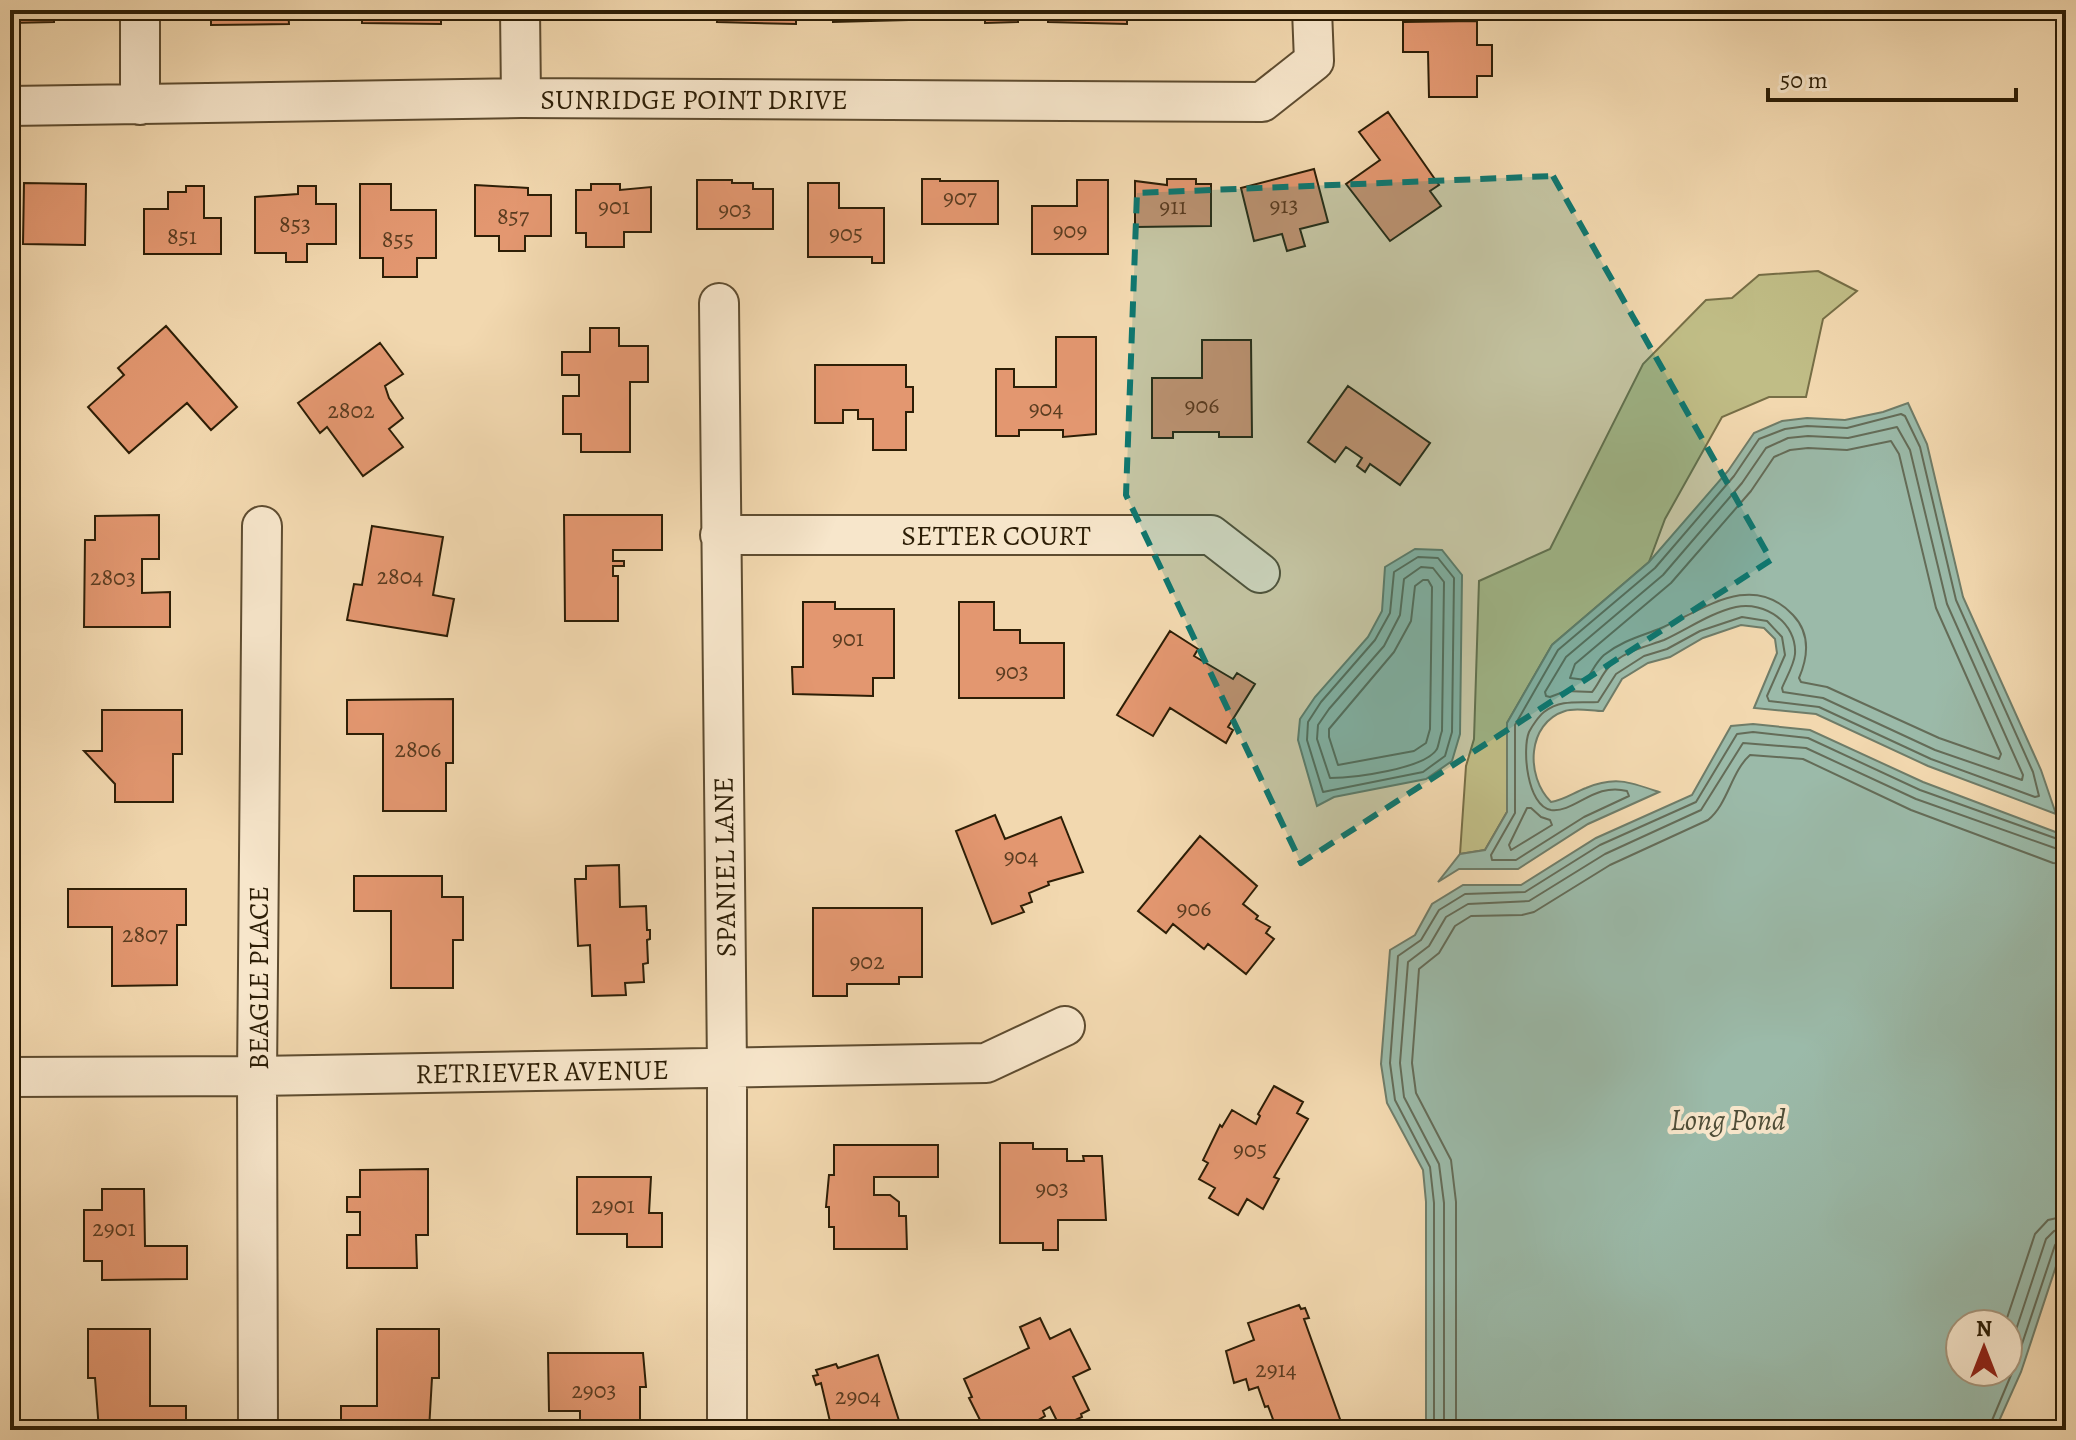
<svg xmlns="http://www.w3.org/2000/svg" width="2076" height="1440" font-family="Alegreya,serif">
<rect width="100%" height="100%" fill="#f2d8af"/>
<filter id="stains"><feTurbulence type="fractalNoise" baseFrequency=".0025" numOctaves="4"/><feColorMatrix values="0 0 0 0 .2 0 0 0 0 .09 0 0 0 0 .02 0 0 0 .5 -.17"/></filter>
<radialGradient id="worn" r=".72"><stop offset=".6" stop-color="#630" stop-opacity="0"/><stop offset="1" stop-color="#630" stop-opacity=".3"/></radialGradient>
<path fill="#c0bd86" stroke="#766e46" stroke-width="2" d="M 1818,271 L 1857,291 L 1823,319 L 1806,397 L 1769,397 L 1722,417 L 1665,519 L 1649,562 L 1552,645 L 1507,723 L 1507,812 L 1485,850 L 1460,854 L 1466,766 L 1474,739 L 1479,581 L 1550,549 L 1643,364 L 1706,300 L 1732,298 L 1759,275 Z"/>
<path fill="#9bbaa9" stroke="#6f7c68" stroke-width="2" fill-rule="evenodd" d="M 1908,403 L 1927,444 L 1963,597 L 2041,770 L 2056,814 L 1928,766 L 1816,714 L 1754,708 L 1777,653 L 1775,639 L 1764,628 L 1741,625 L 1703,638 L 1670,657 L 1648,663 L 1622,679 L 1603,711 C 1592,711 1575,707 1565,711 C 1527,723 1525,776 1551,802 C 1564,800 1573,793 1586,788 C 1615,776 1630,782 1659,792 L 1588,824 L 1518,869 L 1459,869 L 1438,882 L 1460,854 L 1485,850 L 1507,812 L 1507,723 L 1552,645 L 1649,562 L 1728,471 L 1754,433 L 1782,421 L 1807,418 L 1845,420 L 1883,412 Z
M 1415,549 L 1442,550 L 1462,575 L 1460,734 L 1452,761 L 1426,779 L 1334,797 L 1317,806 L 1298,740 L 1300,719 L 1315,697 L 1368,637 L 1382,611 L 1385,567 Z
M 1753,724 L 1810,730 L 1923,782 L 2066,836 L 2066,1236 L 2021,1372 L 1995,1430 L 1426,1430 L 1426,1202 L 1423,1170 L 1387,1103 L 1381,1064 L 1390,950 L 1415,935 L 1432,904 L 1463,885 L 1521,885 L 1596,838 L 1692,795 L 1731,726 ZM 1960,1324 L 2008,1324 L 2008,1372 L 1960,1372 Z"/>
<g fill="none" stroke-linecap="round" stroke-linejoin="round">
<path stroke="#646c58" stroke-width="2" d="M 1901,414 L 1905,416 L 1920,447 L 1956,600 L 2033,772 L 2039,796 L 2035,797 L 1931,759 L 1819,707 L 1769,701 L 1767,696 L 1785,655 L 1782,637 L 1767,621 L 1742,617 L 1700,631 L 1667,649 L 1644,656 L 1616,674 L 1598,702 C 1578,703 1561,699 1544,712 C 1539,716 1532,726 1529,732 C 1522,749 1527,806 1551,810 C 1575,813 1594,782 1627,791 L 1629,796 L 1584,817 L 1516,860 L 1492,860 L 1491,855 L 1515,813 L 1515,725 L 1558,650 L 1655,568 L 1734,476 L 1759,439 L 1785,429 L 1807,426 L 1847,428 Z
M 1897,427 L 1910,450 L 1947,604 L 2023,775 L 2022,780 L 1935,750 L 1823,698 L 1783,692 L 1782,688 C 1786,678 1794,665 1795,654 C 1797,623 1765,601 1736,607 C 1710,613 1688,629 1664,640 C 1645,647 1624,651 1609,667 C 1602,674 1598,685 1592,692 L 1566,691 L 1550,697 L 1546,696 L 1545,692 L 1566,657 L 1663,575 L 1742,483 L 1766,448 L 1788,438 L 1808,436 L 1848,438 Z
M 1891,441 L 1899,454 L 1936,608 L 2001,754 L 1999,759 L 1939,738 L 1827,687 L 1801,682 L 1799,678 C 1808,657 1811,634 1793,615 C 1751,570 1702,611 1659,629 C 1638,637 1622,641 1604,655 C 1596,662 1592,672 1586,680 L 1570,678 L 1575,664 L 1671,583 L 1751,491 L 1774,457 L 1790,450 L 1808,448 L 1847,450 Z
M 1418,557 L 1438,558 L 1454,578 L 1452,732 L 1445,756 L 1423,772 L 1323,792 L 1307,740 L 1308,722 L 1321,702 L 1375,640 L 1390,613 L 1394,572 Z
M 1421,567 L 1433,568 L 1444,582 L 1442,731 C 1440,736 1439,744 1437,749 C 1425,769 1353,778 1330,778 L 1317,739 L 1318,725 L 1329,709 L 1384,646 L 1400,615 L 1404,579 Z
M 1423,580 L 1428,580 L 1432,587 L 1430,729 L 1426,743 L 1414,751 L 1338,765 L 1329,737 L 1329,729 L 1394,652 L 1411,621 L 1415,586 Z
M 1527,808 L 1531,808 L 1541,817 L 1550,820 L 1552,825 L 1511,850 L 1509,845 Z
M 2005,1324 L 2035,1234 L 2048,1220 L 2066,1216
M 2008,1354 L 2046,1239 L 2054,1231 L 2066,1228
M 1434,1430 L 1434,1203 L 1430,1167 L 1395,1100 L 1390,1063 L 1398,956 L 1421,940 L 1439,910 L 1465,894 L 1525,892 L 1600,845 L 1696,802 L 1737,734 L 1753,732 L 1808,738 L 1920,790 L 2066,842
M 1444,1430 L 1444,1203 L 1439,1164 L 1404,1097 L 1400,1063 L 1408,962 L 1429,946 L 1446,917 L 1468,904 L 1529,901 L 1605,854 L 1701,810 L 1743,743 L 1806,748 L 1916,799 L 2066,852
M 1456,1430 L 1456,1202 L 1451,1160 L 1416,1093 L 1412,1063 L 1419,969 L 1439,953 L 1455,926 L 1471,916 L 1522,915 L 1534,912 L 1610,865 L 1708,820 C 1728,804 1731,772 1750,755 L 1803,759 L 1911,810 L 2053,863 L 2066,864
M 1988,1430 L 2014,1368 L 2055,1245 L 2059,1240 L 2066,1238"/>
</g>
<path fill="#e39770" stroke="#2d1e06" stroke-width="2" d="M 10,10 L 54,10 L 54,22 L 10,23 Z
M 211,10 L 288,10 L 289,24 L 211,25 Z
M 362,10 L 441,10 L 441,24 L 362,23 Z
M 592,10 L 644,10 L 644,14 L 592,14 Z
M 718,10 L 796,10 L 796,24 L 717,22 Z
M 833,10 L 908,10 L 908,20 L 833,22 Z
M 985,10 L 1018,10 L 1018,22 L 985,23 Z
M 1048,10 L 1127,10 L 1127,24 L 1048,22 Z
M 1158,10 L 1206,10 L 1206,15 L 1158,16 Z
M 1477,21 L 1477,45 L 1492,45 L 1492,76 L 1477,76 L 1477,97 L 1429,97 L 1428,52 L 1403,52 L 1403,22 Z
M 1388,112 L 1439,185 L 1430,191 L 1441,206 L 1390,241 L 1346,184 L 1380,160 L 1359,132 Z
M 1314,169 L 1328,222 L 1300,229 L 1305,246 L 1287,251 L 1282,234 L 1254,241 L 1241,188 Z
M 922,179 L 940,179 L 940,181 L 998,181 L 998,224 L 922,224 Z
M 1167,179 L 1196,179 L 1196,184 L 1211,184 L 1211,226 L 1135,227 L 1135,181 L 1167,185 Z
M 697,180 L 732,180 L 732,183 L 753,183 L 753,189 L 773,189 L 773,229 L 697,229 Z
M 1077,180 L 1108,180 L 1108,254 L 1032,254 L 1032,206 L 1077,206 Z
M 24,183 L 86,184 L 85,245 L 23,244 Z
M 808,183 L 839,183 L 839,208 L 884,208 L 884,263 L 872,263 L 872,257 L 808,257 Z
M 360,184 L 391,184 L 391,210 L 436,210 L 436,258 L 417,258 L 417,277 L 383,277 L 383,258 L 360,258 Z
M 591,184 L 620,184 L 620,190 L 651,187 L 651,232 L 624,232 L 624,247 L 586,247 L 586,233 L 576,233 L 576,190 L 591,190 Z
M 475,185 L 528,188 L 528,195 L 551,195 L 551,236 L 525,236 L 525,251 L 499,251 L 499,236 L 475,236 Z
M 186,186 L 204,186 L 204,218 L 221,218 L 221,254 L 144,254 L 144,209 L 168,209 L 168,192 L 186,192 Z
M 298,186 L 316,186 L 316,204 L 336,204 L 336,244 L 307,244 L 307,262 L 286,262 L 286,253 L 255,253 L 255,197 L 298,194 Z
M 166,326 L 237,407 L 211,430 L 187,403 L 129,453 L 88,407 L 124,375 L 118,368 Z
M 590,328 L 619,328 L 619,346 L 648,346 L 648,382 L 630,382 L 630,452 L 581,452 L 581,434 L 563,434 L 563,396 L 579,396 L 579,375 L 562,375 L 562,352 L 590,352 Z
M 1056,337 L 1096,337 L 1096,434 L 1063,437 L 1063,430 L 1019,430 L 1019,436 L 996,436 L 996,369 L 1014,369 L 1014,387 L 1056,387 Z
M 1202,340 L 1251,340 L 1252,437 L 1219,437 L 1219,432 L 1173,432 L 1173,438 L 1152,438 L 1152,378 L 1202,378 Z
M 380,343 L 403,374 L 385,386 L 389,398 L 403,418 L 389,429 L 403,447 L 363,476 L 327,427 L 320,433 L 298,403 Z
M 815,365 L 906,365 L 906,387 L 913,387 L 913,412 L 906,412 L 906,450 L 873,450 L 873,419 L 858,419 L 858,410 L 843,410 L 843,423 L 815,423 Z
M 1348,386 L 1430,443 L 1400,485 L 1370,464 L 1365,472 L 1357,466 L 1362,458 L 1346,447 L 1335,462 L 1308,442 Z
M 159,515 L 159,559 L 142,559 L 142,593 L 170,592 L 170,627 L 84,627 L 85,540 L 95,540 L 95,516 Z
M 564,515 L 662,515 L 662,550 L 613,550 L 613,561 L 624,561 L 624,566 L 613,566 L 613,576 L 618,576 L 618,621 L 565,621 Z
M 372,526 L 443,537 L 433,595 L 454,599 L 447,636 L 347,620 L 354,584 L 362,585 Z
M 803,602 L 835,602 L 835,609 L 894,609 L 894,678 L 873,678 L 873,696 L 793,694 L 792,667 L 803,667 Z
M 959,602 L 994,602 L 994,630 L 1020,630 L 1020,643 L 1064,643 L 1064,698 L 959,698 Z
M 1170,631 L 1198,649 L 1194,656 L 1233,679 L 1237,673 L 1255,684 L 1228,727 L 1233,730 L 1226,743 L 1170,708 L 1153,736 L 1117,715 Z
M 453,699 L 453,763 L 446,763 L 446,811 L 383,811 L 383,734 L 347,734 L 347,700 Z
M 102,710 L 182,710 L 182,754 L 173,754 L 173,802 L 115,802 L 115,784 L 84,751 L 102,751 Z
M 995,815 L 1005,839 L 1061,817 L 1083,872 L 1048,882 L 1049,885 L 1029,893 L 1032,902 L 1021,906 L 1024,912 L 992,924 L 956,831 Z
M 1200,836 L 1257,886 L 1243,904 L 1258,916 L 1256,919 L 1270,927 L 1266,933 L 1274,939 L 1246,974 L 1208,944 L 1204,949 L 1173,924 L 1166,933 L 1138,911 Z
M 619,865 L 620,907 L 646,906 L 647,930 L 650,930 L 650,939 L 647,940 L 648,963 L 643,964 L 644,982 L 625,983 L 626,995 L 592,996 L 590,945 L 578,946 L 575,879 L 586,879 L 586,866 Z
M 354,876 L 442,876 L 442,897 L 463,897 L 463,940 L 453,940 L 453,988 L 391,988 L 391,911 L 354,911 Z
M 68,889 L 186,889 L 186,925 L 177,925 L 177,985 L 112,986 L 112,927 L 68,927 Z
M 813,908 L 922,908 L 922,977 L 899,977 L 899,984 L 847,984 L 847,996 L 813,996 Z
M 1274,1086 L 1303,1102 L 1297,1113 L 1308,1119 L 1274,1177 L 1279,1179 L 1263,1209 L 1247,1199 L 1238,1215 L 1209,1198 L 1215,1188 L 1199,1179 L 1208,1163 L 1203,1160 L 1220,1125 L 1222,1127 L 1232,1110 L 1256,1124 L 1260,1116 L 1258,1114 Z
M 1000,1143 L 1033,1143 L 1033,1149 L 1067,1149 L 1067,1161 L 1084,1161 L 1083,1156 L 1102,1156 L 1106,1220 L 1058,1220 L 1058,1250 L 1043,1250 L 1043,1243 L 1000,1243 Z
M 834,1145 L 938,1145 L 938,1177 L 874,1177 L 874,1195 L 890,1195 L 899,1202 L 899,1216 L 906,1216 L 907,1249 L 834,1249 L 834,1227 L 829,1227 L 829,1207 L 826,1207 L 829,1175 L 834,1175 Z
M 428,1169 L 428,1235 L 416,1235 L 417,1268 L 347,1268 L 347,1235 L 360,1235 L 360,1212 L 347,1212 L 347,1197 L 360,1197 L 360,1170 Z
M 577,1177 L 651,1177 L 649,1213 L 662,1213 L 662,1247 L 627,1247 L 627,1234 L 577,1234 Z
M 102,1189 L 144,1189 L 145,1246 L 187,1246 L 187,1279 L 102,1280 L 102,1261 L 84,1261 L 84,1210 L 102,1210 Z
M 1299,1305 L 1301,1309 L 1305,1308 L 1309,1318 L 1304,1319 L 1341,1422 L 1322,1430 L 1272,1430 L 1270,1423 L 1274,1422 L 1268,1406 L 1265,1407 L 1258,1387 L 1249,1390 L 1246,1379 L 1234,1383 L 1226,1351 L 1254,1340 L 1248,1323 Z
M 1040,1318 L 1050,1339 L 1070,1329 L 1090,1369 L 1073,1377 L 1089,1410 L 1081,1414 L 1082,1417 L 1060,1427 L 1050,1407 L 1043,1411 L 1045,1416 L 1028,1426 L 1022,1427 L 1019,1422 L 1005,1430 L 985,1430 L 969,1398 L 972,1397 L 964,1379 L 1029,1348 L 1020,1327 Z
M 88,1329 L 150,1329 L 150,1406 L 186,1406 L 186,1430 L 99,1430 L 95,1378 L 88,1378 Z
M 377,1329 L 439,1329 L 439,1378 L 432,1378 L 429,1430 L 341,1430 L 341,1406 L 377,1406 Z
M 548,1353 L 643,1353 L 646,1387 L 640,1387 L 640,1430 L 580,1430 L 580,1411 L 549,1411 Z
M 878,1355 L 902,1430 L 832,1430 L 821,1383 L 816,1385 L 813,1376 L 818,1375 L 816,1370 L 836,1364 L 838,1368 Z"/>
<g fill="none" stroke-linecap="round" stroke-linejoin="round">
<g stroke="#5e4c30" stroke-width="42">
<path id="street" d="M 140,10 L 140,105
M 520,10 L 521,98
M 10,106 L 521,98 L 1262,102 L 1314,61 L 1312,10
M 719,303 L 727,1068 L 727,1430
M 720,535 L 1211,535 L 1260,573
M 10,1077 L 257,1076 L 986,1063 L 1065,1026
M 258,1430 L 257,1076 L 262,526"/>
</g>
<use href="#street" stroke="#f7e6cb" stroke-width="38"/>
</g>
<path fill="#0f766e" fill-opacity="0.2" stroke="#0f766e" stroke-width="6" stroke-dasharray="16 10" stroke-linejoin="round" d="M 1553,176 L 1771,560 L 1301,863 L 1126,495 L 1137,193 Z"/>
<g text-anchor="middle" stroke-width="8" stroke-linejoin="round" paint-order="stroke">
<g font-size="24" fill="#5a3c20">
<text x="960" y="205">907</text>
<text x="1284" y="213">913</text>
<text x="614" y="214">901</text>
<text x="1173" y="214">911</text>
<text x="735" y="217">903</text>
<text x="513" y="224">857</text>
<text x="295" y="232">853</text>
<text x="1070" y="238">909</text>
<text x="846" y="241">905</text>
<text x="182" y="244">851</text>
<text x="398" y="247">855</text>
<text x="1202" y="413">906</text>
<text x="1046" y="416">904</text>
<text x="351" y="418">2802</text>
<text x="400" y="584">2804</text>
<text x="113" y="585">2803</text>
<text x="848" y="646">901</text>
<text x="1012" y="679">903</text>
<text x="418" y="757">2806</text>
<text x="1021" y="864">904</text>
<text x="1194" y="916">906</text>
<text x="145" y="942">2807</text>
<text x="867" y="969">902</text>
<text x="1250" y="1157">905</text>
<text x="1052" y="1196">903</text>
<text x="613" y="1213">2901</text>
<text x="114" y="1236">2901</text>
<text x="1276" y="1377">2914</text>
<text x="594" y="1398">2903</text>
<text x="858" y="1404">2904</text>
</g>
<g font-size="28" fill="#2d1e06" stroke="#f7e6cb">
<text x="694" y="109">SUNRIDGE POINT DRIVE</text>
<text x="996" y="545">SETTER COURT</text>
<text transform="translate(724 867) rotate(-91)" y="10">SPANIEL LANE</text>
<text transform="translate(258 978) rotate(-90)" y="10">BEAGLE PLACE</text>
<text transform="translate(542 1071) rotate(-1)" y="10">RETRIEVER AVENUE</text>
</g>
<g font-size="30" font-style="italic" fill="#4e4d37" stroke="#f7e6cb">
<text x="1728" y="1130">Long Pond</text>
</g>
</g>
<rect width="2076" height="1440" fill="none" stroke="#f2d8af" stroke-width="40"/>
<rect x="12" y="12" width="2052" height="1416" fill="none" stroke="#2d1e06" stroke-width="4"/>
<rect x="20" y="20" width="2036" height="1400" fill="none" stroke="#2d1e06" stroke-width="2"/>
<g transform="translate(1984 1348)"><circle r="38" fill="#f7e6cb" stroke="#a6967c" stroke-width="2"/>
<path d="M0-6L14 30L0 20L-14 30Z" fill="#8f2418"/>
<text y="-12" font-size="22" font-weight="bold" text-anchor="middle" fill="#2d1e06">N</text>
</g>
<path d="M1768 88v12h248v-12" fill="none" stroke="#2d1e06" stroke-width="4"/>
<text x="1780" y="88" font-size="24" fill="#2d1e06" stroke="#f7e6cb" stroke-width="6" paint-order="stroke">50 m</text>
<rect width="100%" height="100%" filter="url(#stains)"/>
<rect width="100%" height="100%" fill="url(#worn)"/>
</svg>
